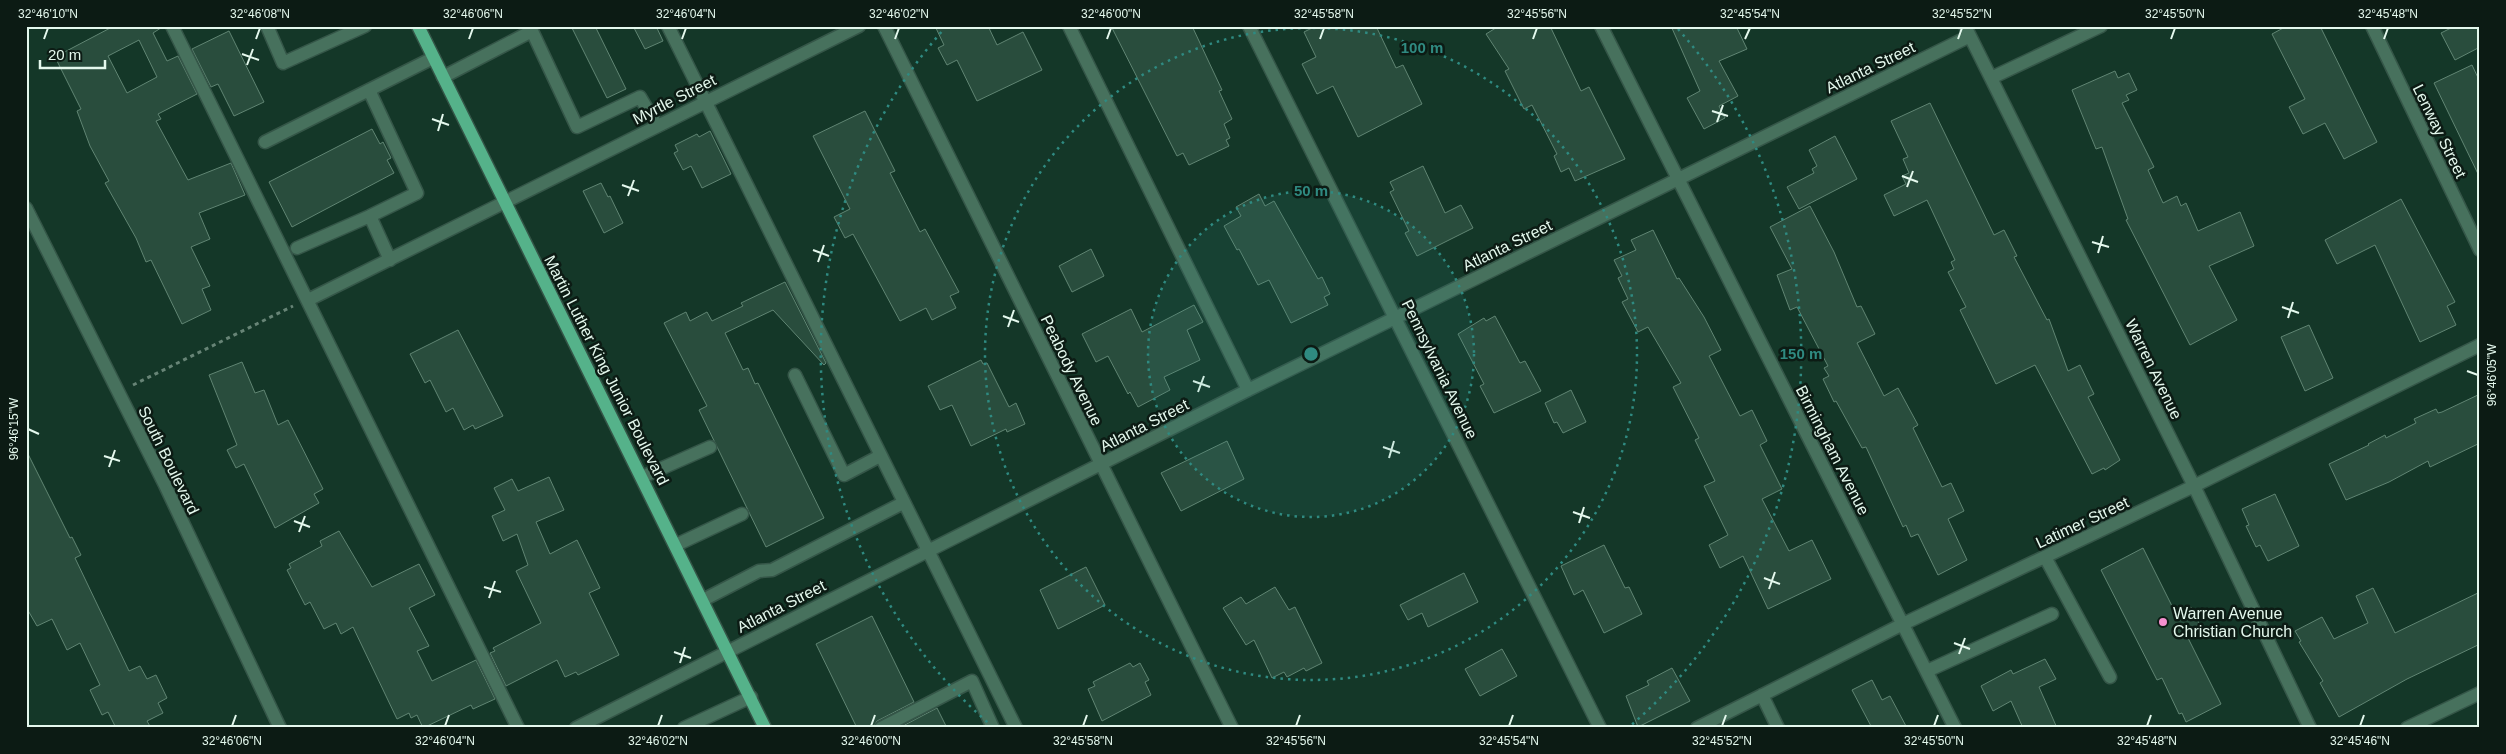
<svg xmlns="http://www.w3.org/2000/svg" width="2506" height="754" font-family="Helvetica,sans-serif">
<rect width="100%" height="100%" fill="#143728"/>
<path fill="#294d3d" stroke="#608573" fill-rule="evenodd" d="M 114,26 L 164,26 L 153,33 L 167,61 L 178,56 L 197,94 L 158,114 L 161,119 L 156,121 L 188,180 L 231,163 L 245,195 L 199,213 L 210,239 L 191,247 L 210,286 L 202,289 L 211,310 L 182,324 L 151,260 L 146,262 L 136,238 L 105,183 L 109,181 L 90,146 L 77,111 L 81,109 L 55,57 ZM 139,40 L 157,77 L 127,93 L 108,56 Z
M 571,26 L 595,26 L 626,89 L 607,98 Z
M 633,26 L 656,26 L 663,41 L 645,49 Z
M 935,26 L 988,26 L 997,45 L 1023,32 L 1042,70 L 977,101 L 957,60 L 947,65 L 938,48 L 944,45 Z
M 1111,26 L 1192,26 L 1222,90 L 1219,91 L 1232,119 L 1224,124 L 1230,138 L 1226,140 L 1229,146 L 1189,165 L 1183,153 L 1177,156 Z
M 1316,26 L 1376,26 L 1396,68 L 1403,65 L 1422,104 L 1358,137 L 1333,86 L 1317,94 L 1302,64 L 1316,57 L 1304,32 Z
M 1499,26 L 1550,26 L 1581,91 L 1589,87 L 1625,159 L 1575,181 L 1569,168 L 1561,172 L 1554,156 L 1557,154 L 1532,105 L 1524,109 L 1505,71 L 1509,69 L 1486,34 Z
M 1671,26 L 1736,26 L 1747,49 L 1719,61 L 1738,96 L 1719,106 L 1725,118 L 1704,129 L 1687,98 L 1700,91 Z
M 2287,26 L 2320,26 L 2377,142 L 2344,159 L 2325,123 L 2303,134 L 2289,107 L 2305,99 L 2272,34 Z
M 2455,26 L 2480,26 L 2480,47 L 2455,60 L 2441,33 Z
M 229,31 L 264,102 L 234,116 L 218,84 L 211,87 L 192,49 Z
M 2472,65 L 2480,82 L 2480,178 L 2434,83 Z
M 2115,71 L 2118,78 L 2129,73 L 2137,90 L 2126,95 L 2129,100 L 2122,103 L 2154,167 L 2148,170 L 2163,203 L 2177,196 L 2181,206 L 2186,203 L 2198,231 L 2240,212 L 2254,246 L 2209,266 L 2237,320 L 2190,345 L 2126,220 L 2128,219 L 2102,147 L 2096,149 L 2072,90 Z
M 1930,103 L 1994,235 L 2004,230 L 2017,256 L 2014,257 L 2047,320 L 2049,319 L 2068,371 L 2080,365 L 2091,388 L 2094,394 L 2088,397 L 2120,460 L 2105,470 L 2104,468 L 2092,474 L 2035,365 L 1996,384 L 1960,310 L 1966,307 L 1948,272 L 1954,269 L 1951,262 L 1955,260 L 1927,200 L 1894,216 L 1884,195 L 1906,184 L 1902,176 L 1909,173 L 1903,159 L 1908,157 L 1891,121 Z
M 865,111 L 895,171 L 890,173 L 920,232 L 925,229 L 959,292 L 950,296 L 956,308 L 932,320 L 926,308 L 900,321 L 853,234 L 845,238 L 834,217 L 850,209 L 813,136 Z
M 372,129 L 380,144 L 383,142 L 391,158 L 387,160 L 394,173 L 292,227 L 269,182 Z
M 710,131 L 731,174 L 702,188 L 691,166 L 683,170 L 674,153 L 678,151 L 675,145 L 697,134 L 699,137 Z
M 1835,136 L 1857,179 L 1799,209 L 1787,187 L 1814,173 L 1812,169 L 1817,166 L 1809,150 Z
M 1423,166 L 1445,213 L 1461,205 L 1473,228 L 1417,256 L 1405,233 L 1409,231 L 1390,192 L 1394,190 L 1390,182 Z
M 601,183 L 608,197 L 610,196 L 623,223 L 604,233 L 583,191 Z
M 1259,194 L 1265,206 L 1274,201 L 1318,279 L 1322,277 L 1330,294 L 1324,297 L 1328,305 L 1291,323 L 1269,280 L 1258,285 L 1239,249 L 1237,250 L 1224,226 L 1241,216 L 1236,207 Z
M 2401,199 L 2455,302 L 2447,306 L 2456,325 L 2420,342 L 2375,245 L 2337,264 L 2325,240 Z
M 1810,206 L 1834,252 L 1857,307 L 1861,306 L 1875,334 L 1857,343 L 1884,396 L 1898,388 L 1918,425 L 1913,428 L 1942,487 L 1951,483 L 1964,511 L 1948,519 L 1967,560 L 1938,575 L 1918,534 L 1911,537 L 1906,525 L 1903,527 L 1866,447 L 1862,448 L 1836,401 L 1834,402 L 1823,379 L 1829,376 L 1824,368 L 1828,366 L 1797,307 L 1790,310 L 1777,275 L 1792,269 L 1770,227 Z
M 1653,230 L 1677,279 L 1679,278 L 1704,317 L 1721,350 L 1709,356 L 1740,416 L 1752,410 L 1767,441 L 1760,445 L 1782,489 L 1762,499 L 1789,551 L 1812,540 L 1831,579 L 1768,609 L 1743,556 L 1720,568 L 1709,545 L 1728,535 L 1704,486 L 1715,481 L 1695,440 L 1699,438 L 1673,387 L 1681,383 L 1648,327 L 1638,332 L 1622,302 L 1628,299 L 1618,278 L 1622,276 L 1614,260 L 1636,250 L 1631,240 Z
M 1091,249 L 1104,276 L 1072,292 L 1059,266 Z
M 785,282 L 826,363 L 824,365 L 773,310 L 725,333 L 743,370 L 748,368 L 755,384 L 758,383 L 824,518 L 766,547 L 699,410 L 707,406 L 664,323 L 686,312 L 690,321 L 707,312 L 712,321 L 743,306 L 741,303 Z
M 1194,305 L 1203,322 L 1187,330 L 1200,360 L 1164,377 L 1170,390 L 1138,407 L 1130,392 L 1128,394 L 1108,356 L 1096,362 L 1082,334 L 1131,309 L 1142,332 Z
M 1495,316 L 1520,363 L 1525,361 L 1541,391 L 1494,413 L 1480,386 L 1484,384 L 1458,334 L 1484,318 L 1486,321 Z
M 2309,325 L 2333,378 L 2305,391 L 2281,337 Z
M 458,330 L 503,416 L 475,429 L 473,425 L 464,430 L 453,408 L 446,412 L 430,380 L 425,383 L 410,354 Z
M 981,360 L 983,364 L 987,363 L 1009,407 L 1016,403 L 1025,424 L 1007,432 L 1006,429 L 971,446 L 952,405 L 940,410 L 928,386 Z
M 242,362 L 255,393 L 264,390 L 278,425 L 288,420 L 323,489 L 314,494 L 319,503 L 275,528 L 244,464 L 236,468 L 227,450 L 237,445 L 209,375 Z
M 1571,390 L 1586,422 L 1563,433 L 1557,422 L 1554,423 L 1545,403 Z
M 2480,394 L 2480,443 L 2430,467 L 2428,461 L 2389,482 L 2346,500 L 2329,464 L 2369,445 L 2368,444 L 2385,435 L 2386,438 L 2416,423 L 2414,419 L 2436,409 L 2438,413 L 2442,412 Z
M 1227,441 L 1244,479 L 1181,511 L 1161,473 Z
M 26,450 L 70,538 L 72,537 L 81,555 L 75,558 L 129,671 L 140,666 L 147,679 L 156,675 L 167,698 L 158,703 L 163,713 L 147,721 L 151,728 L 116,728 L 108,712 L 102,715 L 90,690 L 100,685 L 80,643 L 67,650 L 52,619 L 37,626 L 26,607 Z
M 549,477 L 564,510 L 536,522 L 550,554 L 577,540 L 600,588 L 589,593 L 619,655 L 578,675 L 576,672 L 565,677 L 557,660 L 506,686 L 490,653 L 495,651 L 493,648 L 541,623 L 516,571 L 528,565 L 517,534 L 503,541 L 492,516 L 505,510 L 494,488 L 512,479 L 518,491 Z
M 2275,494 L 2299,546 L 2268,561 L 2260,545 L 2256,547 L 2246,526 L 2249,525 L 2242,509 Z
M 339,531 L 372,587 L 419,564 L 435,595 L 409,608 L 429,646 L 417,651 L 432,681 L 476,660 L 495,699 L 473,709 L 471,705 L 423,728 L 417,715 L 411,718 L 409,713 L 397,719 L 353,627 L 341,634 L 336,623 L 324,629 L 310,602 L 305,605 L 287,570 L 291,568 L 289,564 L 322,546 L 320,541 Z
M 1604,545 L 1625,588 L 1629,587 L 1642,614 L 1604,633 L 1583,590 L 1574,595 L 1561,566 Z
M 2143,548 L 2176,614 L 2191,607 L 2203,631 L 2188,638 L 2221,704 L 2186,722 L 2182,713 L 2179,714 L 2162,678 L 2157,680 L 2101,570 Z
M 1086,567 L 1105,605 L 1058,629 L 1040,590 Z
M 1464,573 L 1478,602 L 1428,627 L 1422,613 L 1408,620 L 1400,605 Z
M 1275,587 L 1289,610 L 1295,607 L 1322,663 L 1306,671 L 1304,668 L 1287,677 L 1284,672 L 1272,678 L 1254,640 L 1246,645 L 1223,608 L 1241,597 L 1246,604 Z
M 2373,588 L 2395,633 L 2480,592 L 2480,644 L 2407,679 L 2339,717 L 2320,683 L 2323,681 L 2299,642 L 2301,641 L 2295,631 L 2322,617 L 2334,639 L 2368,623 L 2356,596 Z
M 872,616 L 914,702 L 877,721 L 873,728 L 857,728 L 816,644 Z
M 1502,649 L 1517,676 L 1480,696 L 1465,669 Z
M 2045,659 L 2056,679 L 2039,687 L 2057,728 L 2023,728 L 2011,701 L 1993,711 L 1981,686 L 2011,670 L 2013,674 Z
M 1130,663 L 1133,667 L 1140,663 L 1149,680 L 1145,682 L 1151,695 L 1102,721 L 1088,689 L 1095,686 L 1093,682 Z
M 1672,668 L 1690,701 L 1638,727 L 1626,696 L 1649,685 L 1647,681 Z
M 1872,680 L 1882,700 L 1890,696 L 1907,728 L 1872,728 L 1852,690 Z
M 937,708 L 947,728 L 899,728 Z"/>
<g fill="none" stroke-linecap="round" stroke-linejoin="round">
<g stroke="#355648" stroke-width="15">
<path id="minor" d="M 172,26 L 518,728
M 267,26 L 283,63 L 365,26
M 668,26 L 1016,728
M 884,26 L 1232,728
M 1069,26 L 1248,390
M 1249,26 L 1600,728
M 1601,26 L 1955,728
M 1965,26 L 2194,486 L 2310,728
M 2372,26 L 2480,250
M 443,77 L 532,31 L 577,127 L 640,97 L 657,126
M 1991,78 L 2101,26
M 369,90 L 417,193 L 370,216 L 390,260
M 265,142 L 433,58
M 26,208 L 165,485 L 280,728
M 297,248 L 370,216
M 308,300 L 859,26
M 795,375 L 844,475 L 880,456
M 642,477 L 710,447
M 676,545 L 742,514
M 2045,557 L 2110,677
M 703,600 L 759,571 L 772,570 L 903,503
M 1927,671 L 2052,614
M 1762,695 L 1778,728
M 576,728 L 1248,390 L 1970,36
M 684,728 L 751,697
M 881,728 L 972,681 L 993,728
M 1697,728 L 1903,624 L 2194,486 L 2480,345
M 2407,728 L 2480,693"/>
</g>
<g stroke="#355648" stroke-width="15">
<path id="major" d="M 418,26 L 765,728"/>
</g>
<path stroke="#678476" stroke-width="3" stroke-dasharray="4 4" stroke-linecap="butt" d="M 133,385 L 293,306"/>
<use href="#minor" stroke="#47715d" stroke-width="12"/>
<use href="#major" stroke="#55b28a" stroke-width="12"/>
</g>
<path fill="none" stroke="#e4f8ed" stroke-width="2" d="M 44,39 L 48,28M 256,39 L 260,28M 469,39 L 473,28M 682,39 L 686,28M 895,39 L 899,28M 1107,39 L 1111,28M 1320,39 L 1324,28M 1533,39 L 1537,28M 1745,39 L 1750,28M 1958,39 L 1962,28M 2171,39 L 2175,28M 2384,39 L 2388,28M 242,54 L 259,60M 247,65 L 253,49M 1712,111 L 1728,116M 432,119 L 449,125M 1717,122 L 1723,105M 438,131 L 443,114M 1902,176 L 1918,182M 622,185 L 639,191M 1907,187 L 1913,171M 628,196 L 634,180M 2092,242 L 2109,247M 813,250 L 829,256M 2098,253 L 2103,236M 818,262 L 824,245M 2282,307 L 2299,313M 1003,316 L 1019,322M 2288,318 L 2293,302M 1008,327 L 1014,310M 2467,371 L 2478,375M 1193,381 L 1210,387M 1198,392 L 1204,376M 28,429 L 39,434M 1383,447 L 1400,453M 104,456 L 120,461M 1389,458 L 1394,441M 109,467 L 115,450M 1573,512 L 1590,518M 294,521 L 310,527M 1579,523 L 1584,507M 299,532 L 305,516M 1764,578 L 1780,584M 484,587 L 501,592M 1769,589 L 1775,572M 489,598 L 495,581M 1954,643 L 1970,649M 674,652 L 691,658M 1959,654 L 1965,638M 680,663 L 685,647M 232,726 L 236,715M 445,726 L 449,715M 658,726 L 662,715M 871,726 L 875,715M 1083,726 L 1087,715M 1296,726 L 1300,715M 1509,726 L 1513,715M 1722,726 L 1726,715M 1934,726 L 1938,715M 2147,726 L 2151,715M 2360,726 L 2364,715"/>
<circle cx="1311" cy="354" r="163" fill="#2f8a81" fill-opacity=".12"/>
<g fill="none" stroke="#2f8a81" stroke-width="2.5" stroke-dasharray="2.5 5">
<circle cx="1311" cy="354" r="163"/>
<circle cx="1311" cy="354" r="326"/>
<path d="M993 727A490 490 0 0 1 944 29M1678 29A490 490 0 0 1 1629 727"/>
</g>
<circle fill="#f690cf" stroke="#0c1b14" stroke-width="2" cx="2163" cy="622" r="5"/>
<g text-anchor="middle" stroke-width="5" stroke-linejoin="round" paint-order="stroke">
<g font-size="16" fill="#e4f8ed" stroke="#0c1b14">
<text transform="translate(1870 67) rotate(-26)" y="6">Atlanta Street</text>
<text transform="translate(674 99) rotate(-27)" y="6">Myrtle Street</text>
<text transform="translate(2440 131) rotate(64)" y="6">Lenway Street</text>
<text transform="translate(1507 245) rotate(-26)" y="6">Atlanta Street</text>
<text transform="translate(1440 369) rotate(64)" y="6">Pennsylvania Avenue</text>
<text transform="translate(2154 369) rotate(64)" y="6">Warren Avenue</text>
<text transform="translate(607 370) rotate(63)" y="6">Martin Luther King Junior Boulevard</text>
<text transform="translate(1072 370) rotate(64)" y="6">Peabody Avenue</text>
<text transform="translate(1144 425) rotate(-27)" y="6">Atlanta Street</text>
<text transform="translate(1833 450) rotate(63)" y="6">Birmingham Avenue</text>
<text transform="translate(169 460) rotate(64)" y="6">South Boulevard</text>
<text transform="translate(2082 522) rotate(-25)" y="6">Latimer Street</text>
<text transform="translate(781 606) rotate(-27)" y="6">Atlanta Street</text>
</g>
<g font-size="16" fill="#e4f8ed" stroke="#0c1b14" text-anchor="start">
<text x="2173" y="619">Warren Avenue<tspan x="2173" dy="18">Christian Church</tspan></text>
</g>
</g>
<circle cx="1311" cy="354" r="8" fill="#2f8a81" stroke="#0c1b14" stroke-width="2.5"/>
<g font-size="15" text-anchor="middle" font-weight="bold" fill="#2f8a81" stroke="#0c1b14" stroke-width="5" stroke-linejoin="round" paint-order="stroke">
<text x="1422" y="53">100 m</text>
<text x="1311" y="196">50 m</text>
<text x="1801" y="359">150 m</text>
</g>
<rect width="2506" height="754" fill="none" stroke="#0c1b14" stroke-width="55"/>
<path d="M40 60v8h65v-8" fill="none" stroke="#e4f8ed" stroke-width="2.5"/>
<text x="48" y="60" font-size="15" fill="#e4f8ed" stroke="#0c1b14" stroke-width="4" paint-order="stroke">20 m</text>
<rect x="28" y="28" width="2450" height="698" fill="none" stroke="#e4f8ed" stroke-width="2"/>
<g font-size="12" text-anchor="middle" fill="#e4f8ed">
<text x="48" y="18">32°46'10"N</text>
<text x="260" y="18">32°46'08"N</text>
<text x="473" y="18">32°46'06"N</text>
<text x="686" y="18">32°46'04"N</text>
<text x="899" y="18">32°46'02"N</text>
<text x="1111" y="18">32°46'00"N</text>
<text x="1324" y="18">32°45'58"N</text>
<text x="1537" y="18">32°45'56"N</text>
<text x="1750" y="18">32°45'54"N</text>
<text x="1962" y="18">32°45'52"N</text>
<text x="2175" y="18">32°45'50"N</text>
<text x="2388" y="18">32°45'48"N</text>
<text transform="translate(2492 375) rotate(-90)" y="4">96°46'05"W</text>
<text transform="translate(14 429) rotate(-90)" y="4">96°46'15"W</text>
<text x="232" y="745">32°46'06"N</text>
<text x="445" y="745">32°46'04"N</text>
<text x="658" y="745">32°46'02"N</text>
<text x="871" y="745">32°46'00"N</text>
<text x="1083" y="745">32°45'58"N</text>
<text x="1296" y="745">32°45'56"N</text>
<text x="1509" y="745">32°45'54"N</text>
<text x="1722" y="745">32°45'52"N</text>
<text x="1934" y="745">32°45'50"N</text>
<text x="2147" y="745">32°45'48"N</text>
<text x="2360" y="745">32°45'46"N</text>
</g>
</svg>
